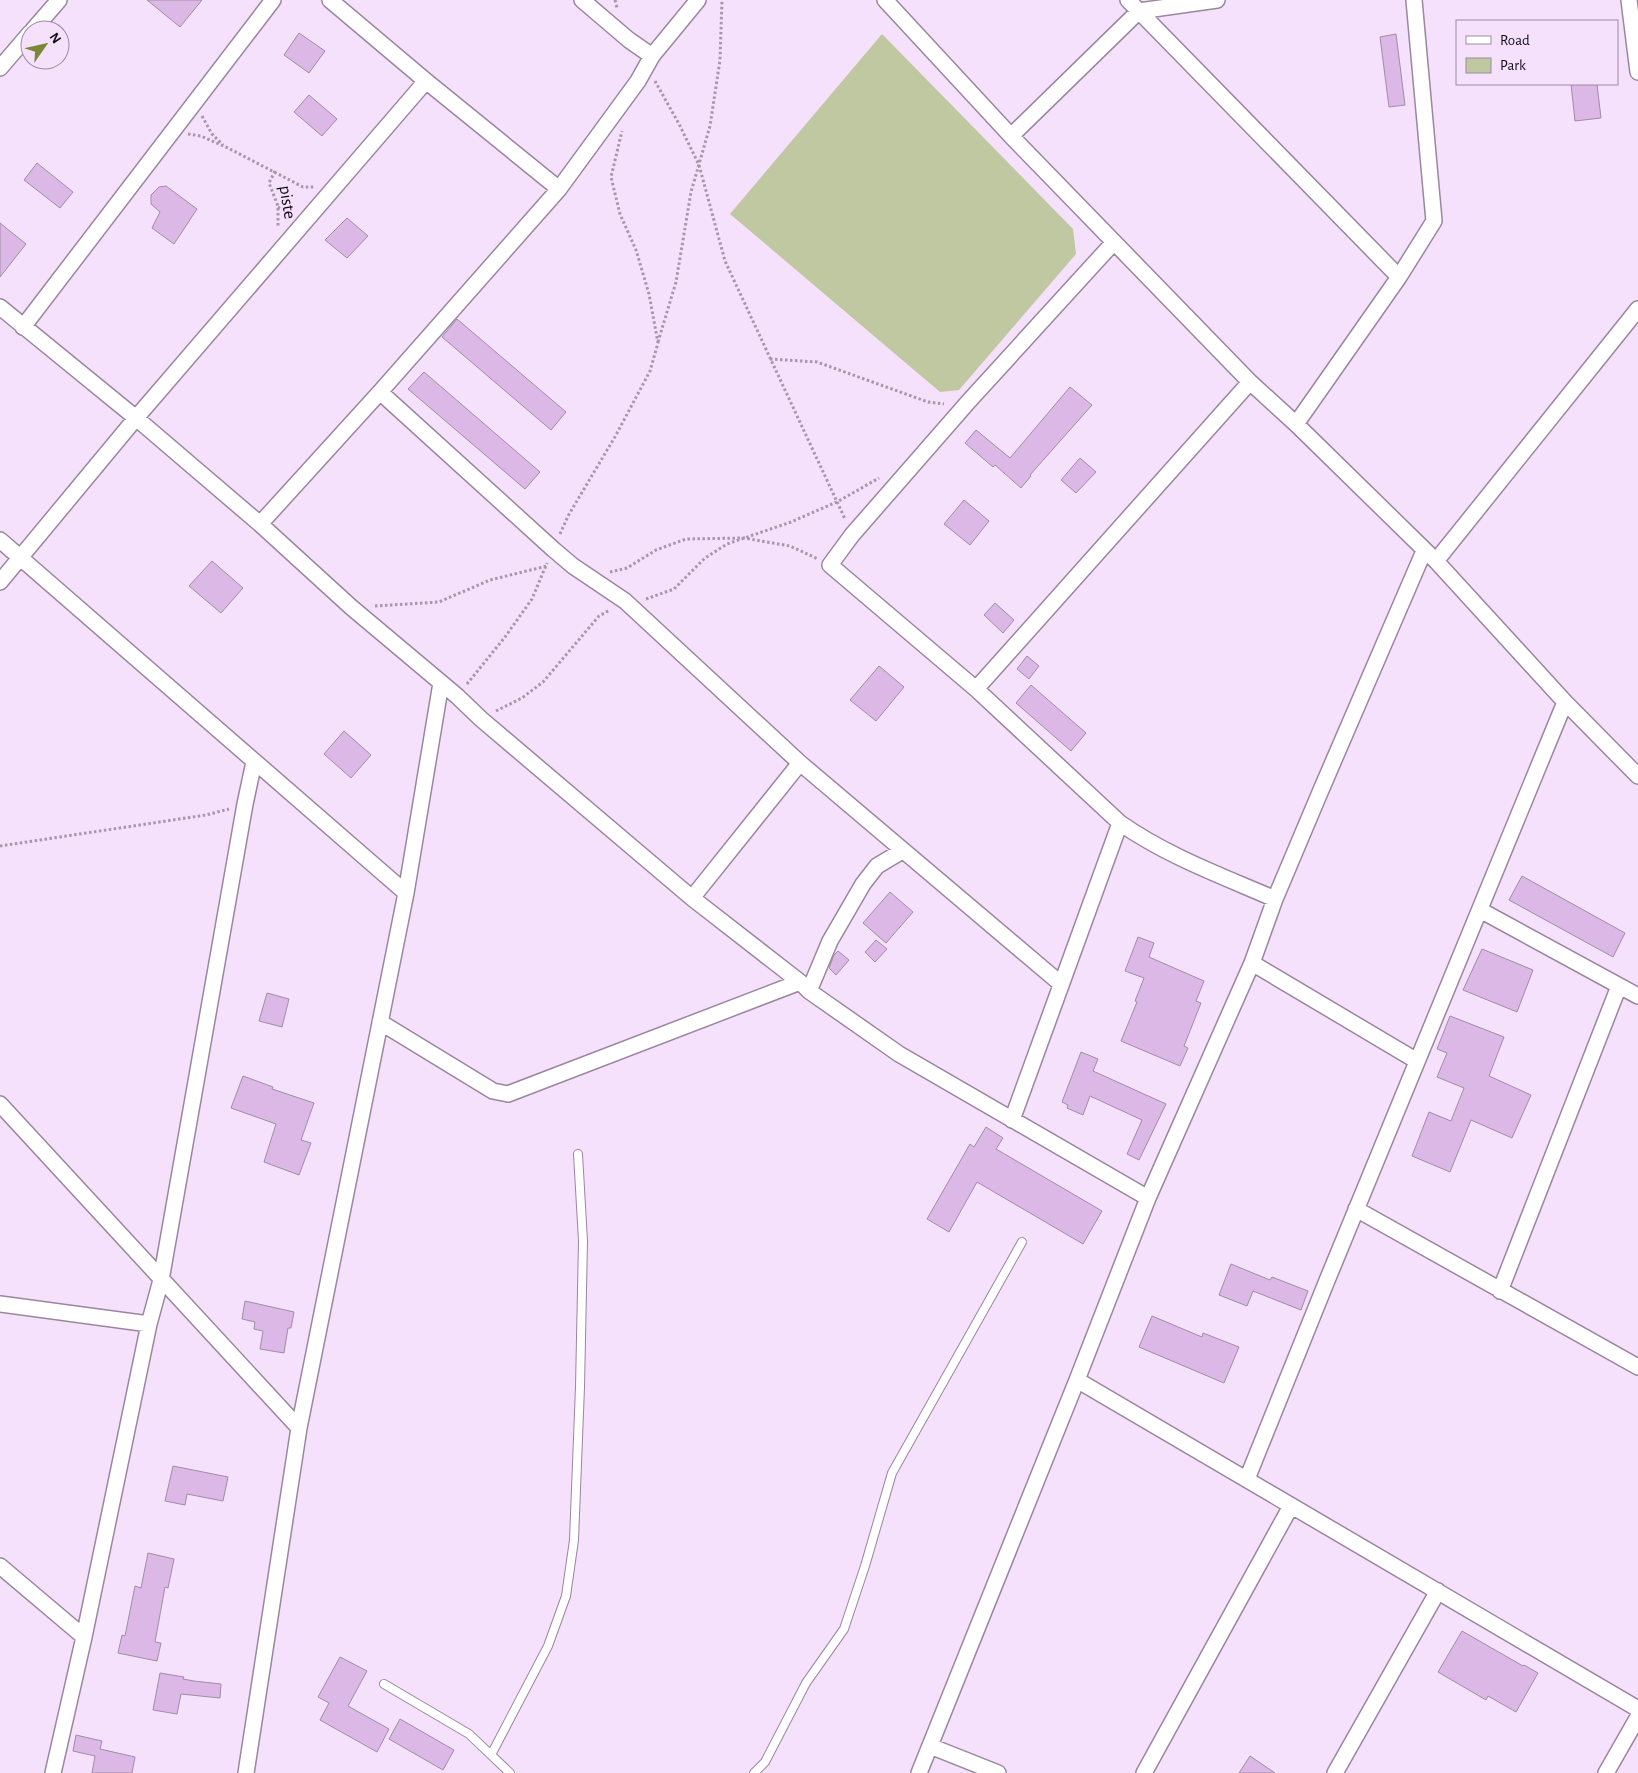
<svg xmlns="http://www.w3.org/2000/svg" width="1638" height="1773" font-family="'Alegreya Sans',sans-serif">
<rect width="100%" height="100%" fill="#f5e1fb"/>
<path fill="#bfc8a0" d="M 882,34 L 1073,229 L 1076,254 L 959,390 L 940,392 L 730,214 Z"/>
<path fill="#dcb8e7" stroke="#9f8da4" d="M 147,0 L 202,0 L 180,27 Z
M 299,33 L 325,51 L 309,73 L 284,55 Z
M 1396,34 L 1405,105 L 1389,107 L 1380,37 Z
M 1571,84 L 1597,84 L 1601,118 L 1575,121 Z
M 309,95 L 337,119 L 322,136 L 294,112 Z
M 37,163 L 73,192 L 60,208 L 24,180 Z
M 166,186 L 197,209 L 174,244 L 152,228 L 160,212 L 151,204 L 151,195 L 159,187 Z
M 347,218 L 368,236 L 347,258 L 325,240 Z
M 0,223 L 26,244 L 0,277 Z
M 457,319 L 566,412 L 551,430 L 442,337 Z
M 424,372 L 540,472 L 525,489 L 408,389 Z
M 1070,387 L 1092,405 L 1030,475 L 1031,476 L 1021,488 L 995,465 L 993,467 L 965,443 L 976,430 L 1010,458 Z
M 1080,458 L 1096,472 L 1076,493 L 1061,480 Z
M 964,500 L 989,521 L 970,545 L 944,524 Z
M 212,561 L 243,588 L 221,613 L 189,586 Z
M 995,603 L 1014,620 L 1003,633 L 984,615 Z
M 1027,656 L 1039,666 L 1029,679 L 1017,669 Z
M 879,666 L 904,687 L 876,721 L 850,700 Z
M 1031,685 L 1086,733 L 1071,751 L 1016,703 Z
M 344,731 L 371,755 L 351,778 L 324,754 Z
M 1522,876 L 1625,933 L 1613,957 L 1509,900 Z
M 890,892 L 913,912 L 886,943 L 863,923 Z
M 1138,937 L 1154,943 L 1149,957 L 1204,981 L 1196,1001 L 1201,1003 L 1184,1046 L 1188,1048 L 1180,1066 L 1121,1041 L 1137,1002 L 1135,1001 L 1144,978 L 1125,971 Z
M 876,940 L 887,949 L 875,962 L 865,952 Z
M 1482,949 L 1533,970 L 1517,1012 L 1463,990 Z
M 838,951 L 849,960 L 836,975 L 829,968 L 834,955 Z
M 267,993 L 289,999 L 282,1027 L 259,1021 Z
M 1450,1016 L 1504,1037 L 1489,1076 L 1531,1095 L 1512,1138 L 1471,1120 L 1450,1172 L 1412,1156 L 1429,1112 L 1451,1121 L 1464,1088 L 1437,1077 L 1447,1053 L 1437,1049 Z
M 1081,1052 L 1098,1059 L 1093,1071 L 1166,1104 L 1139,1160 L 1127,1154 L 1142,1120 L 1090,1096 L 1083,1115 L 1067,1108 L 1068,1105 L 1062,1102 Z
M 243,1076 L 273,1087 L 272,1089 L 314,1103 L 301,1140 L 311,1143 L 299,1175 L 264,1162 L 276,1124 L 231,1108 Z
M 986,1127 L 1003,1138 L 996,1149 L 1102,1211 L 1083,1244 L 977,1182 L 949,1232 L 927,1219 L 970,1144 L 974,1147 Z
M 1231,1264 L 1270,1280 L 1272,1277 L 1308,1291 L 1301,1310 L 1253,1291 L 1247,1306 L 1219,1295 Z
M 245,1301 L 294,1312 L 291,1328 L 288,1328 L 284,1353 L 260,1349 L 263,1331 L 254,1329 L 255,1322 L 242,1319 Z
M 1152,1316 L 1202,1337 L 1203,1333 L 1239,1347 L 1224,1383 L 1139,1347 Z
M 173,1466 L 228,1477 L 223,1501 L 187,1494 L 185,1505 L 165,1501 Z
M 148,1553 L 174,1559 L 168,1588 L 165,1587 L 155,1642 L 161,1643 L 157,1661 L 118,1653 L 122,1635 L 125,1636 L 135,1586 L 141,1588 Z
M 1462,1631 L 1523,1666 L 1524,1665 L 1538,1673 L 1516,1712 L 1488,1696 L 1486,1700 L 1438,1672 Z
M 340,1657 L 367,1671 L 348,1706 L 389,1729 L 377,1752 L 320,1720 L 329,1703 L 318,1697 Z
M 160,1673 L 184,1677 L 183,1679 L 194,1681 L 221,1684 L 220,1698 L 181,1694 L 177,1714 L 153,1710 Z
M 400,1719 L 454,1750 L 443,1770 L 389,1739 Z
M 76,1735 L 102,1741 L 100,1749 L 135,1757 L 132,1773 L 92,1773 L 95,1756 L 73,1751 Z
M 1250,1756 L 1275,1773 L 1239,1773 Z"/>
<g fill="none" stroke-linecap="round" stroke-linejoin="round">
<g stroke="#99879e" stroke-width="10">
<path id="lane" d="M 384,1684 L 469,1734 L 510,1773
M 491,1755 L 548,1646 L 566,1596 L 574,1540 L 580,1387 L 583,1241 L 578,1154
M 754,1773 L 765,1762 L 806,1683 L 844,1629 L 865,1566 L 892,1473 L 1022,1242"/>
</g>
<g stroke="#99879e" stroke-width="18">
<path id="street" d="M 330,0 L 426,81 L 559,189
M 582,0 L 629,40 L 652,56
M 885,0 L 1011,136 L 1250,382 L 1296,424 L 1436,561 L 1565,702 L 1638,776
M 1128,0 L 1399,277
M 1629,0 L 1638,72
M 33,30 L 59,0
M 0,68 L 30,33
M 1011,136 L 1139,11 L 1217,0
M 1114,242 L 969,401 L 852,535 L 830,565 L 976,689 L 1120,823 C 1167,856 1222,876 1275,899
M 0,307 L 136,418 L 260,524 L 351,607 L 457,696 L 481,719 L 692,898 L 800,982 L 809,991 L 899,1054 L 1148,1198
M 23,327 L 273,0
M 380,392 L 553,549 L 573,566 L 625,601 L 800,763 L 1061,984
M 1296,424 L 1399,277 L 1434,221 L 1414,0
M 260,524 L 380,392 L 559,189 L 638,81 L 652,56 L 698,0
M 0,540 L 406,893
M 1436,561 L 1638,309
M 0,582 L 136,418 L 426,81
M 976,689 L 1250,382
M 692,898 L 800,763
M 1480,910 L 1638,996
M 1252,963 L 1417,1061
M 809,991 L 830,941 L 863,884 L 877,866 L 902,851
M 380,1022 L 493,1091 L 508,1094 L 800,982
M 0,1104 L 299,1428
M 1012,1120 L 1120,823
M 1356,1209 L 1638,1367
M 1500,1291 L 1619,986
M 0,1304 L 149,1324
M 1077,1380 L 1638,1709
M 1247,1479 L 1326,1283 L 1565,702
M 0,1566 L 84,1637
M 930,1746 L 998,1773
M 53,1773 L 84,1637 L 149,1324 L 161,1280 L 245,804 L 254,762
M 246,1773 L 299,1428 L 406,893 L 441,683
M 919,1773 L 1077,1380 L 1148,1198 L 1252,963 L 1275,899 L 1321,790 L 1424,551
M 1144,1773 L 1291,1506
M 1335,1773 L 1438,1591
M 1606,1773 L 1638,1717"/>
</g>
<path stroke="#a797ab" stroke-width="3" stroke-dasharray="2.5 2.5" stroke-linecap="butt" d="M 615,0 L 617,8
M 655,81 L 679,124 L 699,165 L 725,261 L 845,519
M 202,116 L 212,134 L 223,145
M 188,134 L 201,136 L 228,148 L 303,187 L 315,187
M 275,171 L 269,183 L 278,206 L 278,227
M 278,207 L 291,216
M 658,342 L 676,282 L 691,192 L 710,126 L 720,60 L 722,0
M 770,359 L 817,362 L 928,402 L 944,404
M 560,534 L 568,516 L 616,435 L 650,371 L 658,343 L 649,294 L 636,250 L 620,214 L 611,177 L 622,131
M 610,572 L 627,568 L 656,550 L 686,539 L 744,538 L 790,546 L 818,559
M 646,599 L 674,589 L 705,558 L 727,544 L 791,522 L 837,502 L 879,478
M 375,606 L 439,602 L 490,580 L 547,566
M 467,684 L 505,637 L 532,599 L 547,563
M 496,711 L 522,698 L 543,682 L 599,616 L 610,610
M 0,846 L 206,815 L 229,809"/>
<use href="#lane" stroke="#fff" stroke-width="8"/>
<use href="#street" stroke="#fff" stroke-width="15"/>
</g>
<g text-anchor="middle" stroke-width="5" stroke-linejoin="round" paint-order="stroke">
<g font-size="18" fill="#120c14" stroke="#f5e1fb">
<text transform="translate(288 202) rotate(81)" y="6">piste</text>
</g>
</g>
<rect x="1456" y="20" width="162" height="65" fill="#f5e1fb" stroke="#9a8c9f"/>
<rect x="1466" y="36" width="25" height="8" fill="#ffffff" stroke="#9a8c9f"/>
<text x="1500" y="45" font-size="15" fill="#120c14">Road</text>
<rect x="1466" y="58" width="25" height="15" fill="#bfc8a0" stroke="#9a8c9f"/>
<text x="1500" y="70" font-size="15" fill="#120c14">Park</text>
<g transform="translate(45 45) rotate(56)"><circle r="24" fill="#f5e1fb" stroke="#9a8c9f"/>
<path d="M0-4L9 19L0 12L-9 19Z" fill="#798736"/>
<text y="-8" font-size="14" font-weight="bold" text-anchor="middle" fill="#120c14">N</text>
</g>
</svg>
